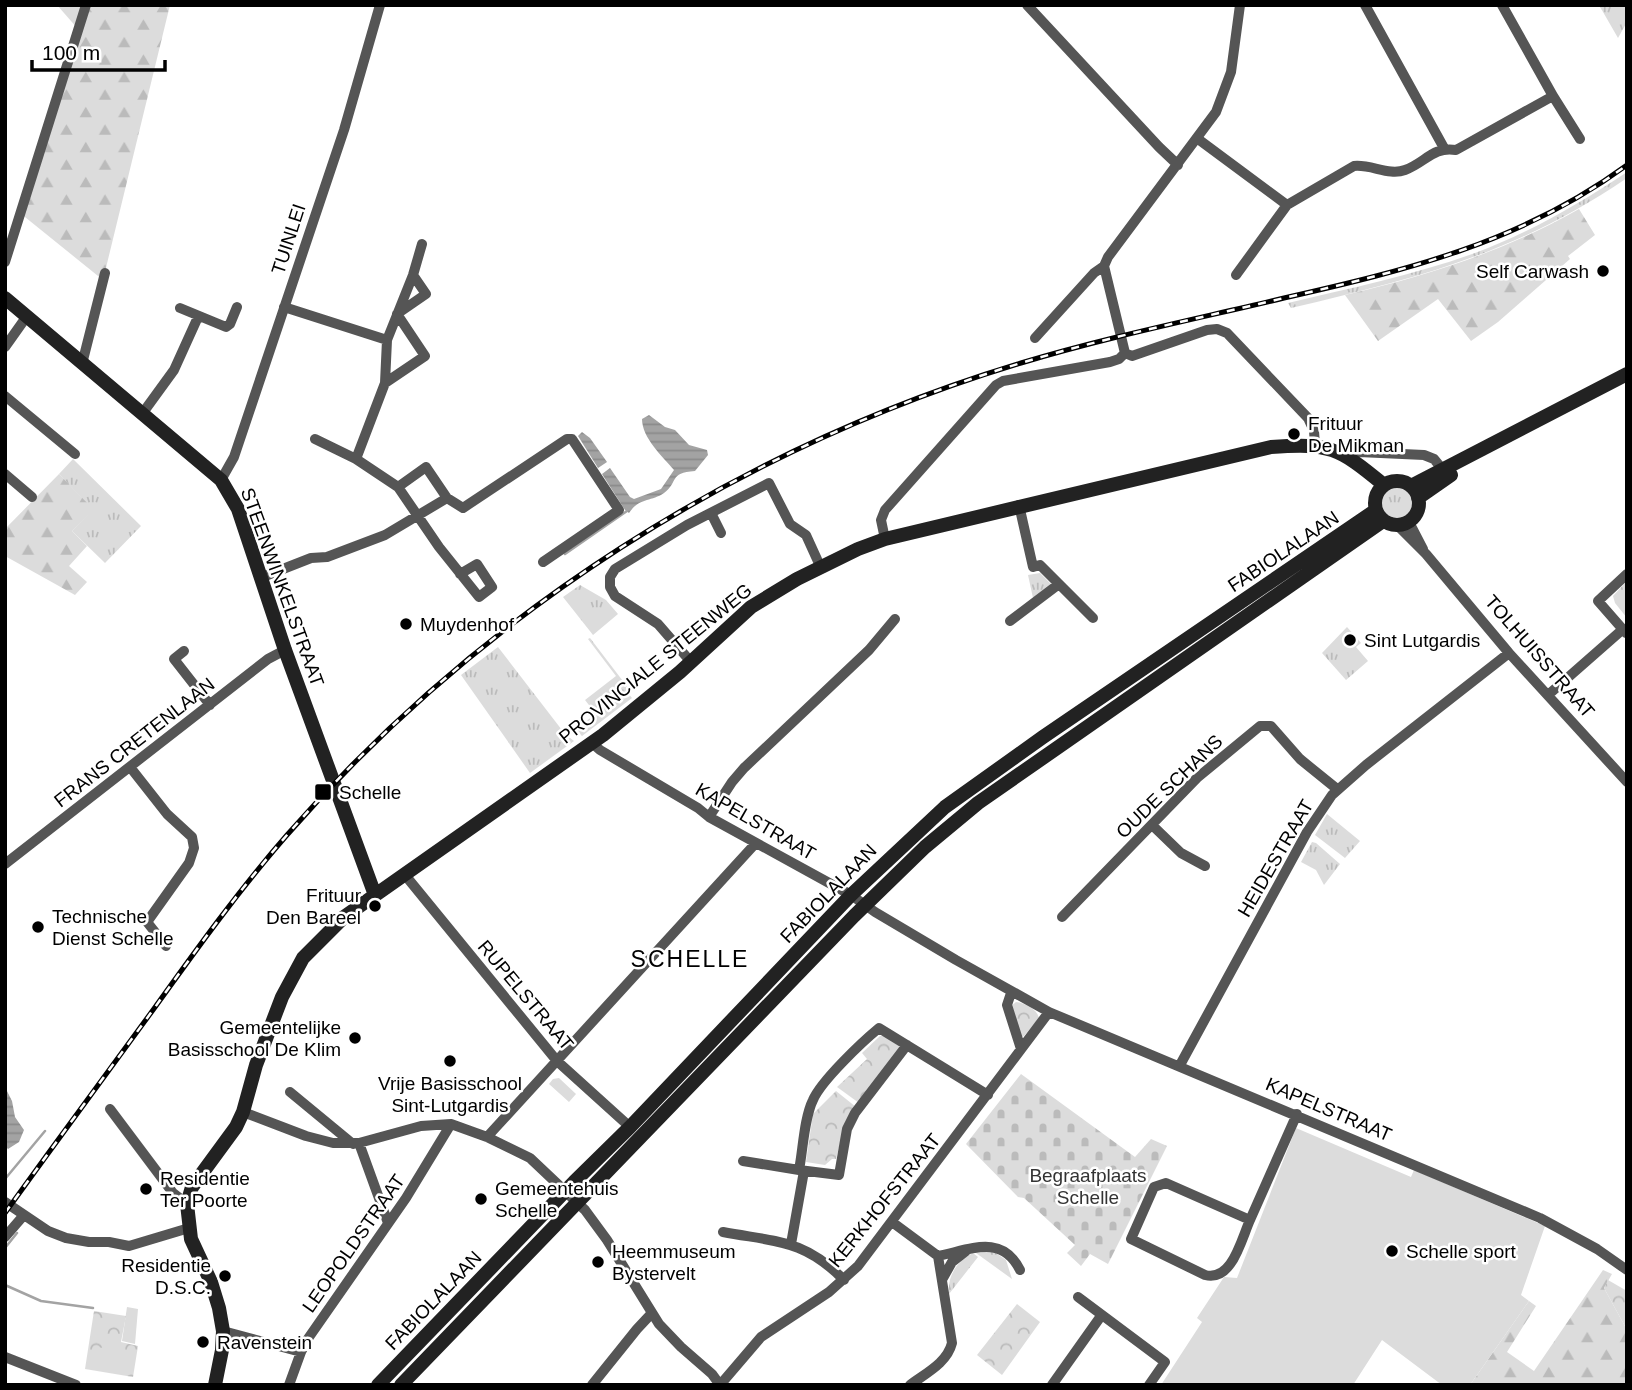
<svg xmlns="http://www.w3.org/2000/svg" width="1632" height="1390" font-family="Arial,sans-serif">
<defs>
<pattern id="grass-tufts" width="24" height="20" patternUnits="userSpaceOnUse" patternTransform="scale(1.75)"><rect width="24" height="20" fill="#dcdcdc"/><path d="M3 7l-1-3M5 7V3M7 7l1-3M15 17l-1-3M17 17v-4M19 17l1-3" fill="none" stroke="#bbb"/></pattern>
<pattern id="forest-firs" width="22" height="20" patternUnits="userSpaceOnUse" patternTransform="scale(1.75)"><rect width="22" height="20" fill="#dcdcdc"/><path d="M5 1l3.5 6h-7zM16 11l3.5 6h-7z" fill="#bbb"/></pattern>
<pattern id="cemetery-stones" width="16" height="16" patternUnits="userSpaceOnUse" patternTransform="scale(1.75)"><rect width="16" height="16" fill="#dcdcdc"/><path d="M2 7V4a2 2 0 0 1 4 0v3zM10 15v-3a2 2 0 0 1 4 0v3z" fill="#bbb"/></pattern>
<pattern id="park-crowns" width="20" height="18" patternUnits="userSpaceOnUse" patternTransform="scale(1.75)"><rect width="20" height="18" fill="#dcdcdc"/><path d="M2 6a3 3 0 1 1 6 0M12 15a3 3 0 1 1 6 0" fill="none" stroke="#bbb"/></pattern>
<pattern id="water-rules" width="6" height="5" patternUnits="userSpaceOnUse" patternTransform="scale(1.75)"><rect width="6" height="5" fill="#a3a3a3"/><path d="M0 2.5h6" fill="none" stroke="#8b8b8b"/></pattern>
</defs>
<rect width="100%" height="100%" fill="#fff"/>
<path fill="url(#grass-tufts)" d="M 1599,5 L 1627,5 L 1627,22 L 1618,38 Z
M 1627,172 L 1627,178 C 1517,253 1418,278 1291,308 L 1288,303 C 1351,288 1414,275 1475,253 C 1529,233 1579,204 1627,172 Z
M 73,459 L 141,526 L 105,563 L 72,531 L 93,510 L 59,474 Z
M1382 503a15 15 0 1 1 30 0a15 15 0 1 1-30 0Z
M 1040,573 L 1052,585 L 1033,598 L 1028,575 Z
M 1627,581 L 1627,618 L 1615,603 L 1613,596 Z
M 580,585 L 606,600 L 618,614 L 593,635 L 563,597 Z
M 1347,627 L 1361,643 L 1356,647 L 1368,661 L 1346,680 L 1322,653 Z
M 590,638 L 629,689 L 627,692 L 632,698 L 582,736 L 575,729 L 596,714 L 585,700 L 616,676 L 588,639 Z
M 498,647 L 565,734 L 574,741 L 530,773 L 461,675 Z
M 1327,814 L 1360,841 L 1345,858 L 1315,835 Z
M 1312,842 L 1316,843 L 1340,864 L 1324,885 L 1316,870 L 1301,862 Z
M 993,1251 L 1006,1260 L 1012,1279 L 976,1253 Z
M 973,1253 L 978,1257 L 949,1294 C 947,1276 957,1261 973,1253 Z"/>
<path fill="url(#forest-firs)" d="M 57,5 L 170,5 L 103,280 L 20,213 L 78,29 Z
M 1579,209 L 1595,235 L 1568,256 L 1570,259 L 1498,322 L 1471,341 L 1438,299 L 1378,341 L 1345,295 C 1427,276 1505,251 1579,209 Z
M 59,474 L 94,510 L 72,531 L 87,546 L 69,566 L 87,582 L 75,595 L 5,556 L 5,529 Z
M 1603,1270 L 1612,1274 L 1604,1288 L 1627,1330 L 1627,1385 L 1470,1385 L 1529,1301 L 1536,1306 L 1507,1352 L 1534,1371 Z"/>
<path fill="url(#cemetery-stones)" d="M 1021,1074 L 1135,1157 L 1151,1139 L 1167,1146 L 1108,1264 L 1090,1254 L 1081,1266 L 1067,1253 L 1075,1245 L 1024,1198 L 1018,1197 L 966,1144 Z"/>
<path fill="url(#park-crowns)" d="M 1016,1002 C 1025,1003 1037,1009 1039,1018 L 1024,1036 L 1021,1037 L 1010,1007 Z
M 880,1036 L 884,1036 L 899,1046 L 899,1049 L 859,1103 L 837,1087 L 867,1059 L 862,1053 Z
M 836,1091 L 856,1107 L 846,1120 L 836,1159 L 832,1159 L 825,1165 L 806,1162 L 813,1114 Z
M 1608,1280 L 1627,1291 L 1627,1330 L 1604,1288 Z
M 1017,1304 L 1040,1322 L 1002,1375 L 977,1355 Z
M 94,1311 L 126,1316 L 121,1342 L 138,1346 L 133,1377 L 85,1369 Z"/>
<path fill="#dcdcdc" d="M 559,1078 L 576,1094 L 569,1102 L 549,1084 L 553,1079 Z
M 1296,1128 L 1411,1177 L 1414,1170 L 1545,1226 L 1521,1295 L 1529,1301 L 1470,1385 L 1442,1385 L 1382,1340 L 1353,1385 L 1161,1385 L 1202,1322 L 1197,1318 L 1224,1277 L 1237,1278 Z
M 127,1307 L 138,1309 L 135,1344 L 122,1341 Z
M 96,1347 L 133,1352 L 130,1373 L 93,1368 Z"/>
<path fill="url(#water-rules)" d="M 649,415 L 665,427 L 675,430 L 689,445 L 707,450 L 708,455 L 695,471 C 668,473 679,482 664,493 C 651,502 640,497 629,513 L 625,510 L 602,474 L 610,468 L 630,497 L 634,499 L 661,489 L 674,470 C 663,457 642,438 642,419 Z
M 582,432 L 590,438 L 607,462 L 598,468 L 578,436 Z
M 5,1087 L 12,1101 L 15,1117 L 24,1130 L 19,1142 L 8,1149 L 5,1146 Z"/>
<g fill="none" stroke-linecap="round" stroke-linejoin="round">
<path stroke="#a3a3a3" stroke-width="2.5" d="M 565,554 L 627,511
M 5,1179 L 45,1131
M 5,1248 L 17,1233
M 5,1285 L 41,1301 L 93,1308"/>
<path stroke="#555" stroke-width="10" d="M 1027,5 L 1159,147 L 1178,165
M 1365,5 L 1444,148
M 1553,96 L 1580,139
M 1198,139 L 1287,205 L 1236,275
M 1287,205 L 1354,166 C 1371,164 1389,176 1405,170 C 1425,163 1433,146 1456,150 L 1553,96 L 1502,5
M 5,262 L 86,5
M 1104,266 L 1125,353
M 284,307 L 387,340
M 180,308 L 226,327 L 230,324 L 237,307
M 1035,338 L 1094,273 L 1104,266 L 1108,257 L 1216,112 L 1231,72 L 1240,5
M 5,347 L 27,316
M 1125,353 L 1132,356 L 1207,330 L 1217,329 L 1227,333 L 1308,418 L 1314,431 L 1315,445
M 82,364 L 105,273
M 385,383 L 425,356 L 397,314 L 426,294 L 413,275
M 5,396 L 75,454
M 142,414 L 174,370 L 198,317
M 315,439 L 356,459 L 398,487 L 439,547 L 479,597 L 492,587 L 477,564 L 460,574
M 1345,456 L 1359,452 L 1424,455 L 1434,459 L 1443,470
M 356,459 L 385,383 L 387,340 L 413,275 L 422,244
M 5,474 L 32,497
M 221,480 L 234,457 L 344,130 L 380,5
M 398,487 L 426,467 L 447,498 L 463,508 L 567,439 L 572,439 L 619,510 L 543,562
M 1019,505 L 1033,567 L 1040,565 L 1093,618
M 711,513 L 721,533
M 1409,522 L 1423,549
M 1398,526 L 1426,554 L 1509,653 L 1627,782
M 885,539 L 881,520 L 885,510 L 996,385 L 1003,381 L 1110,362 L 1119,359 L 1125,353
M 260,578 L 311,558 L 327,557 L 385,535 L 447,498
M 1010,621 L 1059,584
M 1626,633 L 1598,601 L 1627,574
M 184,651 L 174,659 L 210,705
M 691,662 L 658,624 L 615,596 L 610,587 L 610,577 L 615,569 L 687,525 L 769,483 L 790,524 L 806,535 L 821,568
M 1548,695 L 1622,630
M 592,743 L 600,750 L 698,808 L 709,817 L 851,895 L 875,912 L 956,960 L 1049,1012 L 1540,1218 L 1597,1249 L 1627,1270
M 130,767 L 167,814 L 192,837 L 194,848 L 189,863 L 147,922 L 166,946
M 709,817 L 732,782 L 744,768 L 869,650 L 895,619
M 1152,825 L 1181,853 L 1205,866
M 5,864 L 268,659 L 285,650
M 405,875 L 557,1061 L 630,1127
M 1062,917 L 1197,778 L 1260,726 L 1271,726 L 1300,759 L 1337,789
M 1011,993 L 1007,1005 L 1021,1049
M 907,1045 L 855,1113 L 847,1129 L 839,1175 L 799,1170 C 803,1150 804,1118 813,1100 C 821,1081 862,1042 879,1028 L 988,1095
M 1180,1065 L 1307,832 L 1332,795 L 1366,765 L 1509,653
M 290,1092 L 353,1144
M 110,1109 L 173,1193 L 187,1204
M 243,1112 L 306,1136 L 333,1143 L 359,1143 L 421,1126 L 451,1124 L 487,1137 L 530,1158 L 585,1210 L 607,1240 L 659,1324 L 681,1347 L 712,1374 L 720,1385
M 487,1137 L 755,844
M 359,1143 L 388,1223
M 743,1161 L 799,1170
M 5,1202 L 48,1231 L 66,1238 L 89,1242 L 109,1242 L 129,1246 L 189,1228
M 1250,1220 C 1241,1240 1232,1282 1205,1275 L 1131,1239 L 1154,1187 L 1166,1183 L 1250,1220 L 1297,1114
M 892,1222 L 938,1256 L 952,1343 C 947,1363 926,1373 910,1385
M 723,1232 C 776,1242 804,1239 844,1280
M 5,1237 L 24,1215
M 791,1244 L 804,1171
M 938,1256 C 969,1250 1002,1233 1020,1270
M 943,1278 L 952,1262 L 966,1251
M 1078,1297 L 1165,1362 L 1149,1385
M 223,1331 L 301,1352
M 5,1357 L 76,1385
M 289,1385 L 301,1352 L 307,1340 L 406,1198 L 451,1124
M 592,1385 L 637,1329 L 652,1313
M 720,1385 L 761,1337 L 829,1292 L 858,1266 L 1049,1012
M 1052,1385 L 1101,1316"/>
<path stroke="#222" stroke-width="14" d="M 5,298 L 221,480 L 238,509 L 285,650 L 375,895
M1375 503a22 22 0 1 1 44 0a22 22 0 1 1-44 0Z
M 1411,486 L 1627,374
M 1418,498 L 1451,475
M 215,1385 L 222,1350 L 223,1331 L 219,1308 L 211,1282 L 191,1239 L 187,1204 L 192,1187 L 236,1127 L 243,1112 L 256,1065 L 282,997 L 303,958 L 344,917 L 603,735 L 680,672 L 751,607 L 797,579 L 858,549 L 885,539 L 1271,447 C 1330,443 1338,447 1384,485
M 378,1385 L 574,1182 L 630,1127 L 851,895 L 945,807 L 1043,737 L 1376,510
M 401,1385 L 854,916 L 925,847 L 978,803 L 1383,521"/>
<g stroke="#000" stroke-width="5">
<path id="rail" d="M 5,1213 C 54,1145 104,1077 153,1010 C 196,950 239,890 287,835 C 481,613 739,448 1021,363 C 1107,337 1196,319 1284,298 C 1408,270 1522,242 1627,165"/>
</g>
<use href="#rail" stroke="#fff" stroke-width="2.5" stroke-dasharray="8" stroke-linecap="butt"/>
</g>
<g fill="#000" stroke="#fff" stroke-width="2.5">
<circle cx="1603" cy="271" r="7"/>
<circle cx="1294" cy="434" r="7"/>
<circle cx="406" cy="624" r="7"/>
<circle cx="1350" cy="640" r="7"/>
<rect x="314" y="783" width="18" height="18" rx="3.5"/>
<circle cx="375" cy="906" r="7"/>
<circle cx="38" cy="927" r="7"/>
<circle cx="355" cy="1038" r="7"/>
<circle cx="450" cy="1061" r="7"/>
<circle cx="146" cy="1189" r="7"/>
<circle cx="481" cy="1199" r="7"/>
<circle cx="1392" cy="1251" r="7"/>
<circle cx="598" cy="1262" r="7"/>
<circle cx="225" cy="1276" r="7"/>
<circle cx="203" cy="1342" r="7"/>
</g>
<g text-anchor="middle" stroke-width="5" stroke-linejoin="round" paint-order="stroke">
<g font-size="19" fill="#000" stroke="#fff">
<text transform="translate(288 239) rotate(-72)" y="7">TUINLEI</text>
<text transform="translate(1283 551) rotate(-34)" y="7">FABIOLALAAN</text>
<text transform="translate(283 587) rotate(70)" y="7">STEENWINKELSTRAAT</text>
<text transform="translate(1540 656) rotate(49)" y="7">TOLHUISSTRAAT</text>
<text transform="translate(655 663) rotate(-39)" y="7">PROVINCIALE STEENWEG</text>
<text transform="translate(134 742) rotate(-38)" y="7">FRANS CRETENLAAN</text>
<text transform="translate(1169 786) rotate(-44)" y="7">OUDE SCHANS</text>
<text transform="translate(756 821) rotate(30)" y="7">KAPELSTRAAT</text>
<text transform="translate(1275 858) rotate(-60)" y="7">HEIDESTRAAT</text>
<text transform="translate(828 893) rotate(-46)" y="7">FABIOLALAAN</text>
<text transform="translate(526 995) rotate(50)" y="7">RUPELSTRAAT</text>
<text transform="translate(1329 1109) rotate(23)" y="7">KAPELSTRAAT</text>
<text transform="translate(884 1200) rotate(-51)" y="7">KERKHOFSTRAAT</text>
<text transform="translate(353 1243) rotate(-55)" y="7">LEOPOLDSTRAAT</text>
<text transform="translate(433 1300) rotate(-46)" y="7">FABIOLALAAN</text>
</g>
<g font-size="19" fill="#000" stroke="#fff" text-anchor="start">
<text x="1589" y="278" text-anchor="end">Self Carwash</text>
<text x="1308" y="430">Frituur<tspan x="1308" dy="22">De Mikman</tspan></text>
<text x="420" y="631">Muydenhof</text>
<text x="1364" y="647">Sint Lutgardis</text>
<text x="339" y="799">Schelle</text>
<text x="361" y="902" text-anchor="end">Frituur<tspan x="361" dy="22">Den Bareel</tspan></text>
<text x="52" y="923">Technische<tspan x="52" dy="22">Dienst Schelle</tspan></text>
<text x="341" y="1034" text-anchor="end">Gemeentelijke<tspan x="341" dy="22">Basisschool De Klim</tspan></text>
<text x="450" y="1090" text-anchor="middle">Vrije Basisschool<tspan x="450" dy="22">Sint-Lutgardis</tspan></text>
<text x="160" y="1185">Residentie<tspan x="160" dy="22">Ter Poorte</tspan></text>
<text x="495" y="1195">Gemeentehuis<tspan x="495" dy="22">Schelle</tspan></text>
<text x="612" y="1258">Heemmuseum<tspan x="612" dy="22">Bystervelt</tspan></text>
<text x="1406" y="1258">Schelle sport</text>
<text x="211" y="1272" text-anchor="end">Residentie<tspan x="211" dy="22">D.S.C.</tspan></text>
<text x="217" y="1349">Ravenstein</text>
</g>
<g font-size="19" fill="#333" stroke="#fff">
<text x="1088" y="1182">Begraafplaats<tspan x="1088" dy="22">Schelle</tspan></text>
</g>
<g font-size="23" letter-spacing="2" fill="#000" stroke="#fff">
<text x="690" y="967">SCHELLE</text>
</g>
</g>
<rect width="1632" height="1390" fill="none" stroke="#000000" stroke-width="14"/>
<path d="M32 60v10h133v-10" fill="none" stroke="#000000" stroke-width="3.5"/>
<text x="42" y="60" font-size="21" fill="#000000" stroke="#ffffff" stroke-width="5" paint-order="stroke">100 m</text>
</svg>
